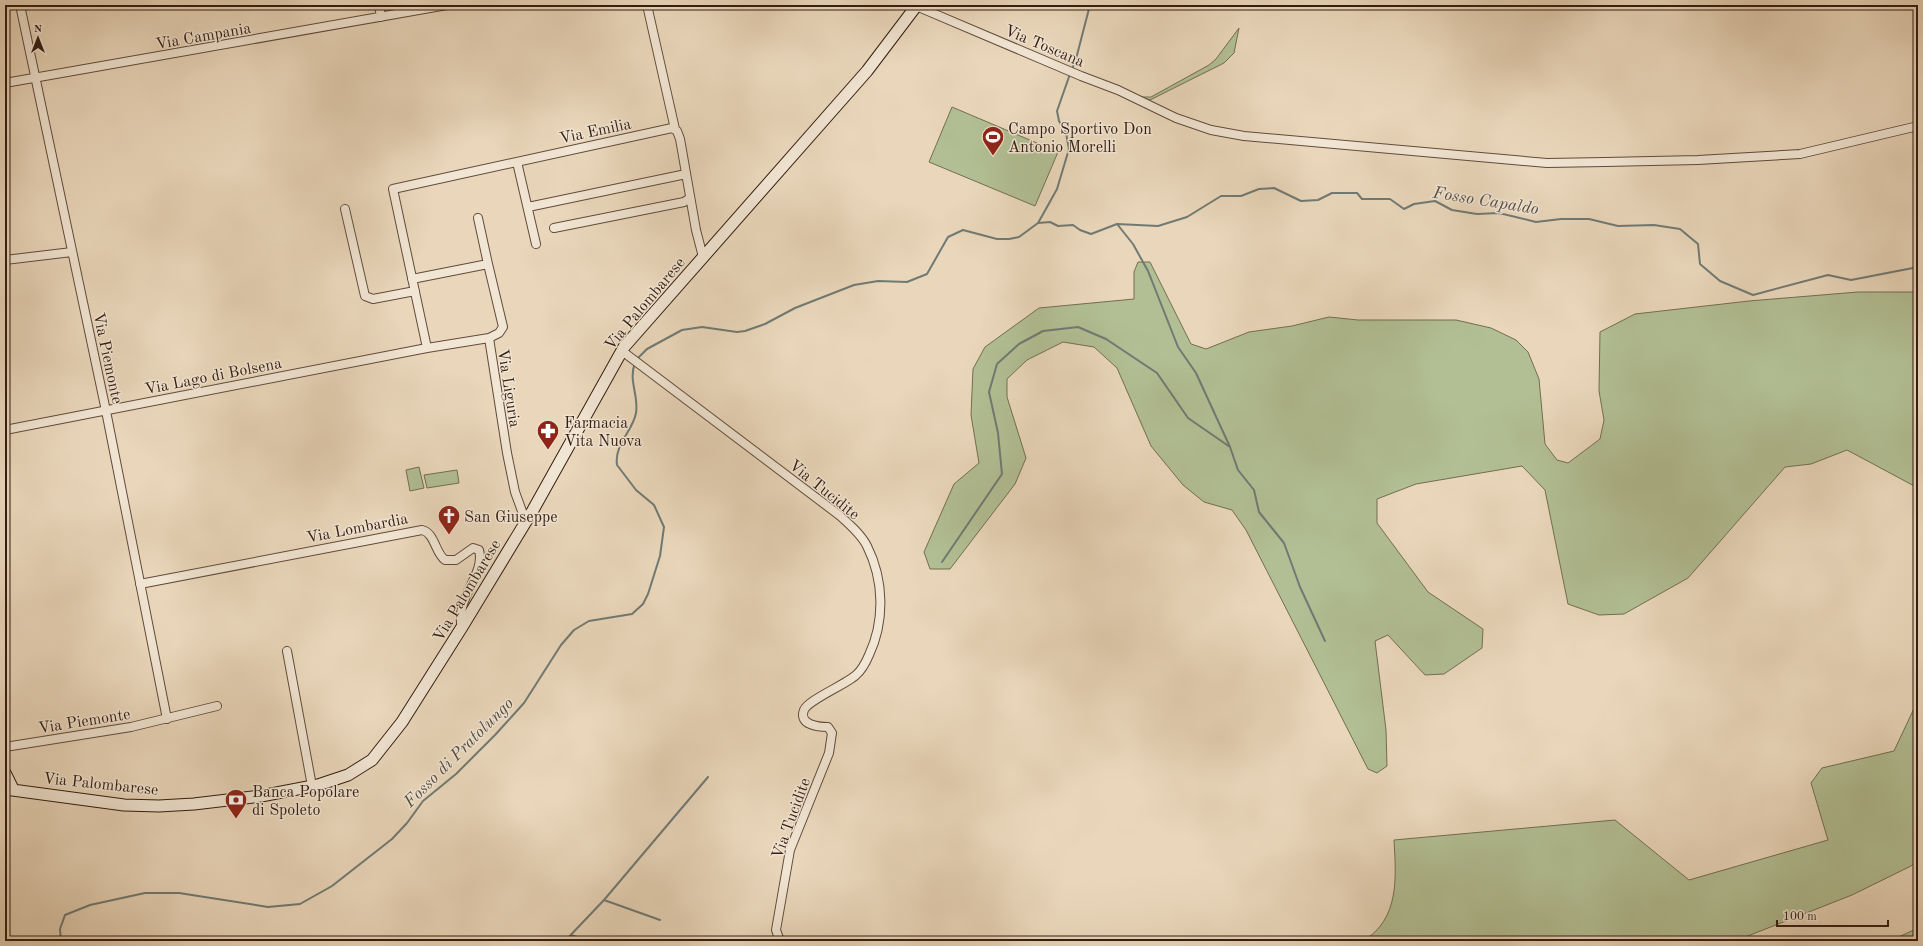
<svg xmlns="http://www.w3.org/2000/svg" width="1923" height="946" font-family="'Old Standard TT',serif">
<rect width="100%" height="100%" fill="#ead7bb"/>
<filter id="stains"><feTurbulence type="fractalNoise" baseFrequency=".005" numOctaves="4"/><feColorMatrix values="0 0 0 0 .2 0 0 0 0 .09 0 0 0 0 .02 0 0 0 .5 -.17"/></filter>
<radialGradient id="worn" r=".72"><stop offset=".6" stop-color="#630" stop-opacity="0"/><stop offset="1" stop-color="#630" stop-opacity=".3"/></radialGradient>
<path fill="#b2bf94" stroke="#726e52" d="M 1239,28 L 1234,53 L 1224,63 L 1150,100 L 1145,100 L 1142,97 L 1151,97 L 1209,65 L 1216,59 Z
M 952,107 L 1058,152 L 1035,206 L 929,162 Z
M 1138,262 L 1150,262 L 1191,344 L 1206,349 L 1249,332 L 1292,326 L 1329,317 L 1358,320 L 1456,320 L 1491,328 L 1516,340 L 1528,352 L 1539,379 L 1545,444 L 1557,460 L 1568,463 L 1600,439 L 1604,420 L 1599,391 L 1600,332 L 1635,314 L 1749,301 L 1858,292 L 1918,292 L 1918,488 L 1847,450 L 1811,464 L 1785,467 L 1688,578 L 1624,614 L 1599,615 L 1568,604 L 1545,490 L 1522,466 L 1416,484 L 1377,499 L 1377,523 L 1428,592 L 1483,629 L 1482,648 L 1444,674 L 1425,675 L 1388,635 L 1375,641 L 1386,730 L 1387,766 L 1377,773 L 1368,769 L 1246,530 L 1232,510 L 1204,502 L 1183,485 L 1151,446 L 1117,368 L 1094,347 L 1063,342 L 1027,360 L 1007,379 L 1007,397 L 1026,458 L 1015,484 L 950,569 L 930,569 L 924,552 L 954,484 L 979,463 L 971,415 L 973,369 L 985,347 L 1039,308 L 1134,299 L 1134,272 Z
M 419,467 L 424,488 L 410,491 L 406,470 Z
M 457,470 L 459,483 L 427,488 L 424,475 Z
M 1918,700 L 1918,859 L 1911,866 L 1852,895 L 1735,941 L 1363,941 C 1400,919 1396,877 1394,840 L 1615,820 L 1689,880 L 1828,840 L 1811,783 L 1822,768 L 1894,751 Z
M 1918,928 L 1918,941 L 1889,941 L 1890,941 Z"/>
<g fill="none" stroke-linecap="round" stroke-linejoin="round">
<path stroke="#707a74" stroke-width="2" d="M 1072,70 L 1077,55 L 1090,5
M 1038,223 L 1050,222 L 1058,226 L 1073,225 L 1080,230 L 1091,234 L 1117,224 L 1158,226 L 1187,217 L 1221,196 L 1241,196 L 1259,189 L 1274,188 L 1301,201 L 1318,200 L 1332,193 L 1357,193 L 1362,199 L 1390,199 L 1404,209 L 1414,204 L 1435,201 L 1452,210 L 1477,214 L 1499,213 L 1536,222 L 1561,219 L 1589,219 L 1618,226 L 1654,225 L 1680,229 L 1698,244 L 1700,264 L 1720,281 L 1753,295 L 1828,275 L 1851,280 L 1918,267
M 1117,224 L 1133,244 L 1148,271 L 1178,347 L 1196,373 L 1230,447 L 1238,470 L 1254,490 L 1259,512 L 1284,543 L 1300,587 L 1325,641
M 637,359 L 647,349 L 682,330 L 702,327 L 737,332 L 745,331 L 765,324 L 795,308 L 854,285 L 878,281 L 907,282 L 927,274 L 948,237 L 963,230 L 997,239 L 1009,239 L 1019,237 L 1038,223 L 1042,216 L 1057,189 L 1069,149 L 1066,133 L 1059,121 L 1057,111 L 1070,74
M 942,562 L 1002,474 L 998,433 L 989,392 L 997,364 L 1019,344 L 1043,331 L 1078,327 L 1106,339 L 1157,373 L 1188,418 L 1230,447
M 660,920 L 604,900 L 708,777
M 571,935 L 589,941
M 61,941 L 60,929 L 65,915 L 90,905 L 145,893 L 179,893 L 268,907 L 300,904 L 332,886 L 392,839 L 407,823 L 423,801 L 456,774 L 495,735 L 524,703 L 561,645 L 574,630 L 589,621 L 632,614 L 643,604 L 648,594 L 660,556 L 664,527 L 654,505 L 636,490 L 617,465 C 614,444 633,431 636,413 C 639,396 628,380 635,363
M 565,941 L 604,900"/>
<g stroke="#614b3c" stroke-width="10">
<path id="street" d="M 20,5 L 106,411 L 167,719
M 379,5 L 381,17
M 647,5 L 675,129
M 916,6 L 1081,76 L 1118,90 L 1176,118 L 1211,130 L 1244,136 L 1547,163 L 1605,162 L 1698,160 L 1800,154 L 1918,126
M 5,83 L 447,5
M 517,162 L 536,244
M 528,207 L 686,174
M 345,209 L 365,296 L 373,299 L 415,291
M 478,218 L 488,264
M 554,228 L 684,202 L 690,198
M 5,260 L 72,252
M 412,279 L 488,264 L 503,327 L 499,333 L 489,338
M 622,351 L 839,515 C 849,524 861,534 867,546 C 884,580 885,621 869,655 C 866,662 862,670 856,675 C 845,685 808,700 804,710 C 798,725 819,727 828,727 L 832,733 L 829,753 L 790,850 L 776,930 L 780,941
M 5,430 L 427,348
M 526,522 L 515,492 L 507,453 L 489,338 L 427,348 L 393,189 L 672,128 L 677,131 L 680,139 L 696,230 L 703,257
M 140,584 L 422,530 C 435,533 435,553 445,560 L 456,560 L 473,548 L 479,550 C 486,574 454,599 462,627
M 287,651 L 312,786
M 5,747 L 131,727 L 217,706"/>
</g>
<g stroke="#331c11" stroke-width="13">
<path id="secondary" d="M 5,773 L 13,789
M 5,789 L 124,805 L 159,806 L 194,804 L 261,796 L 318,785 L 348,775 L 372,760 L 402,722 L 462,627 L 533,510 L 624,347 L 867,71 L 917,5"/>
</g>
<use href="#street" stroke="#f1e5d3" stroke-width="8"/>
<use href="#secondary" stroke="#f1e5d3" stroke-width="11"/>
</g>
<defs>
<g id="stadium-pin" transform="scale(1.15)"><path d="M0 17L-7.5 6A9.5 9.5 0 1 1 7.5 6Z" fill="#8f2418" stroke="#f1e5d3"/><path d="M0-5a6.5 5 0 1 0 0 10a6.5 5 0 1 0 0-10ZM-3.5-1.8h7v3.6h-7Z" fill="#fff"/></g>
<g id="pharmacy-pin" transform="scale(1.15)"><path d="M0 17L-7.5 6A9.5 9.5 0 1 1 7.5 6Z" fill="#8f2418" stroke="#f1e5d3"/><path d="M-2-6h4v4h4v4h-4v4h-4v-4h-4v-4h4Z" fill="#fff"/></g>
<g id="church-pin" transform="scale(1.15)"><path d="M0 17L-7.5 6A9.5 9.5 0 1 1 7.5 6Z" fill="#8f2418" stroke="#f1e5d3"/><path d="M-1.2-6h2.4v3.5h3.3v2.4h-3.3V6h-2.4V-.1h-3.3v-2.4h3.3Z" fill="#fff"/></g>
<g id="bank-pin" transform="scale(1.15)"><path d="M0 17L-7.5 6A9.5 9.5 0 1 1 7.5 6Z" fill="#8f2418" stroke="#f1e5d3"/><path d="M-6-4H6V4H-6ZM0-2.3a2.3 2.3 0 1 0 0 4.6a2.3 2.3 0 1 0 0-4.6Z" fill="#fff"/></g>
</defs>
<g fill-rule="evenodd">
<use href="#stadium-pin" x="993" y="137"/>
<use href="#pharmacy-pin" x="548" y="431"/>
<use href="#church-pin" x="449" y="516"/>
<use href="#bank-pin" x="236" y="800"/>
</g>
<g text-anchor="middle" stroke-width="3" stroke-linejoin="round" paint-order="stroke">
<g font-size="16" fill="#331c11" stroke="#f1e5d3">
<text transform="translate(203 35) rotate(-10)" y="6">Via Campania</text>
<text transform="translate(1045 45) rotate(23)" y="6">Via Toscana</text>
<text transform="translate(595 130) rotate(-12)" y="6">Via Emilia</text>
<text transform="translate(644 303) rotate(-50)" y="6">Via Palombarese</text>
<text transform="translate(109 358) rotate(78)" y="6">Via Piemonte</text>
<text transform="translate(213 375) rotate(-11)" y="6">Via Lago di Bolsena</text>
<text transform="translate(510 388) rotate(81)" y="6">Via Liguria</text>
<text transform="translate(825 489) rotate(39)" y="6">Via Tucidite</text>
<text transform="translate(357 527) rotate(-11)" y="6">Via Lombardia</text>
<text transform="translate(466 590) rotate(-59)" y="6">Via Palombarese</text>
<text transform="translate(84 720) rotate(-9)" y="6">Via Piemonte</text>
<text transform="translate(101 783) rotate(6)" y="6">Via Palombarese</text>
<text transform="translate(790 818) rotate(-70)" y="6">Via Tucidite</text>
</g>
<g font-size="16" fill="#331c11" stroke="#f1e5d3" text-anchor="start">
<text x="1008" y="134">Campo Sportivo Don<tspan x="1008" dy="18">Antonio Morelli</tspan></text>
<text x="564" y="428">Farmacia<tspan x="564" dy="18">Vita Nuova</tspan></text>
<text x="464" y="522">San Giuseppe</text>
<text x="252" y="797">Banca Popolare<tspan x="252" dy="18">di Spoleto</tspan></text>
</g>
<g font-size="17" font-style="italic" fill="#514b43" stroke="#f1e5d3">
<text transform="translate(1486 200) rotate(9)" y="6">Fosso Capaldo</text>
<text transform="translate(458 752) rotate(-45)" y="6">Fosso di Pratolungo</text>
</g>
</g>
<rect width="1923" height="946" fill="none" stroke="#ead7bb" stroke-width="20"/>
<rect x="6" y="6" width="1911" height="934" fill="none" stroke="#331c11" stroke-width="2"/>
<rect x="10" y="10" width="1903" height="926" fill="none" stroke="#331c11"/>
<g transform="translate(38 38)" stroke="#f1e5d3" stroke-width="3" paint-order="stroke">
<path d="M0-3L7 15L0 10L-7 15Z" fill="#331c11"/>
<text y="-6" font-size="11" font-weight="bold" text-anchor="middle" fill="#331c11">N</text>
</g>
<path d="M1777 920v6h111v-6" fill="none" stroke="#331c11" stroke-width="2"/>
<text x="1783" y="920" font-size="12" fill="#331c11" stroke="#f1e5d3" stroke-width="3" paint-order="stroke">100 m</text>
<rect width="100%" height="100%" filter="url(#stains)"/>
<rect width="100%" height="100%" fill="url(#worn)"/>
</svg>
